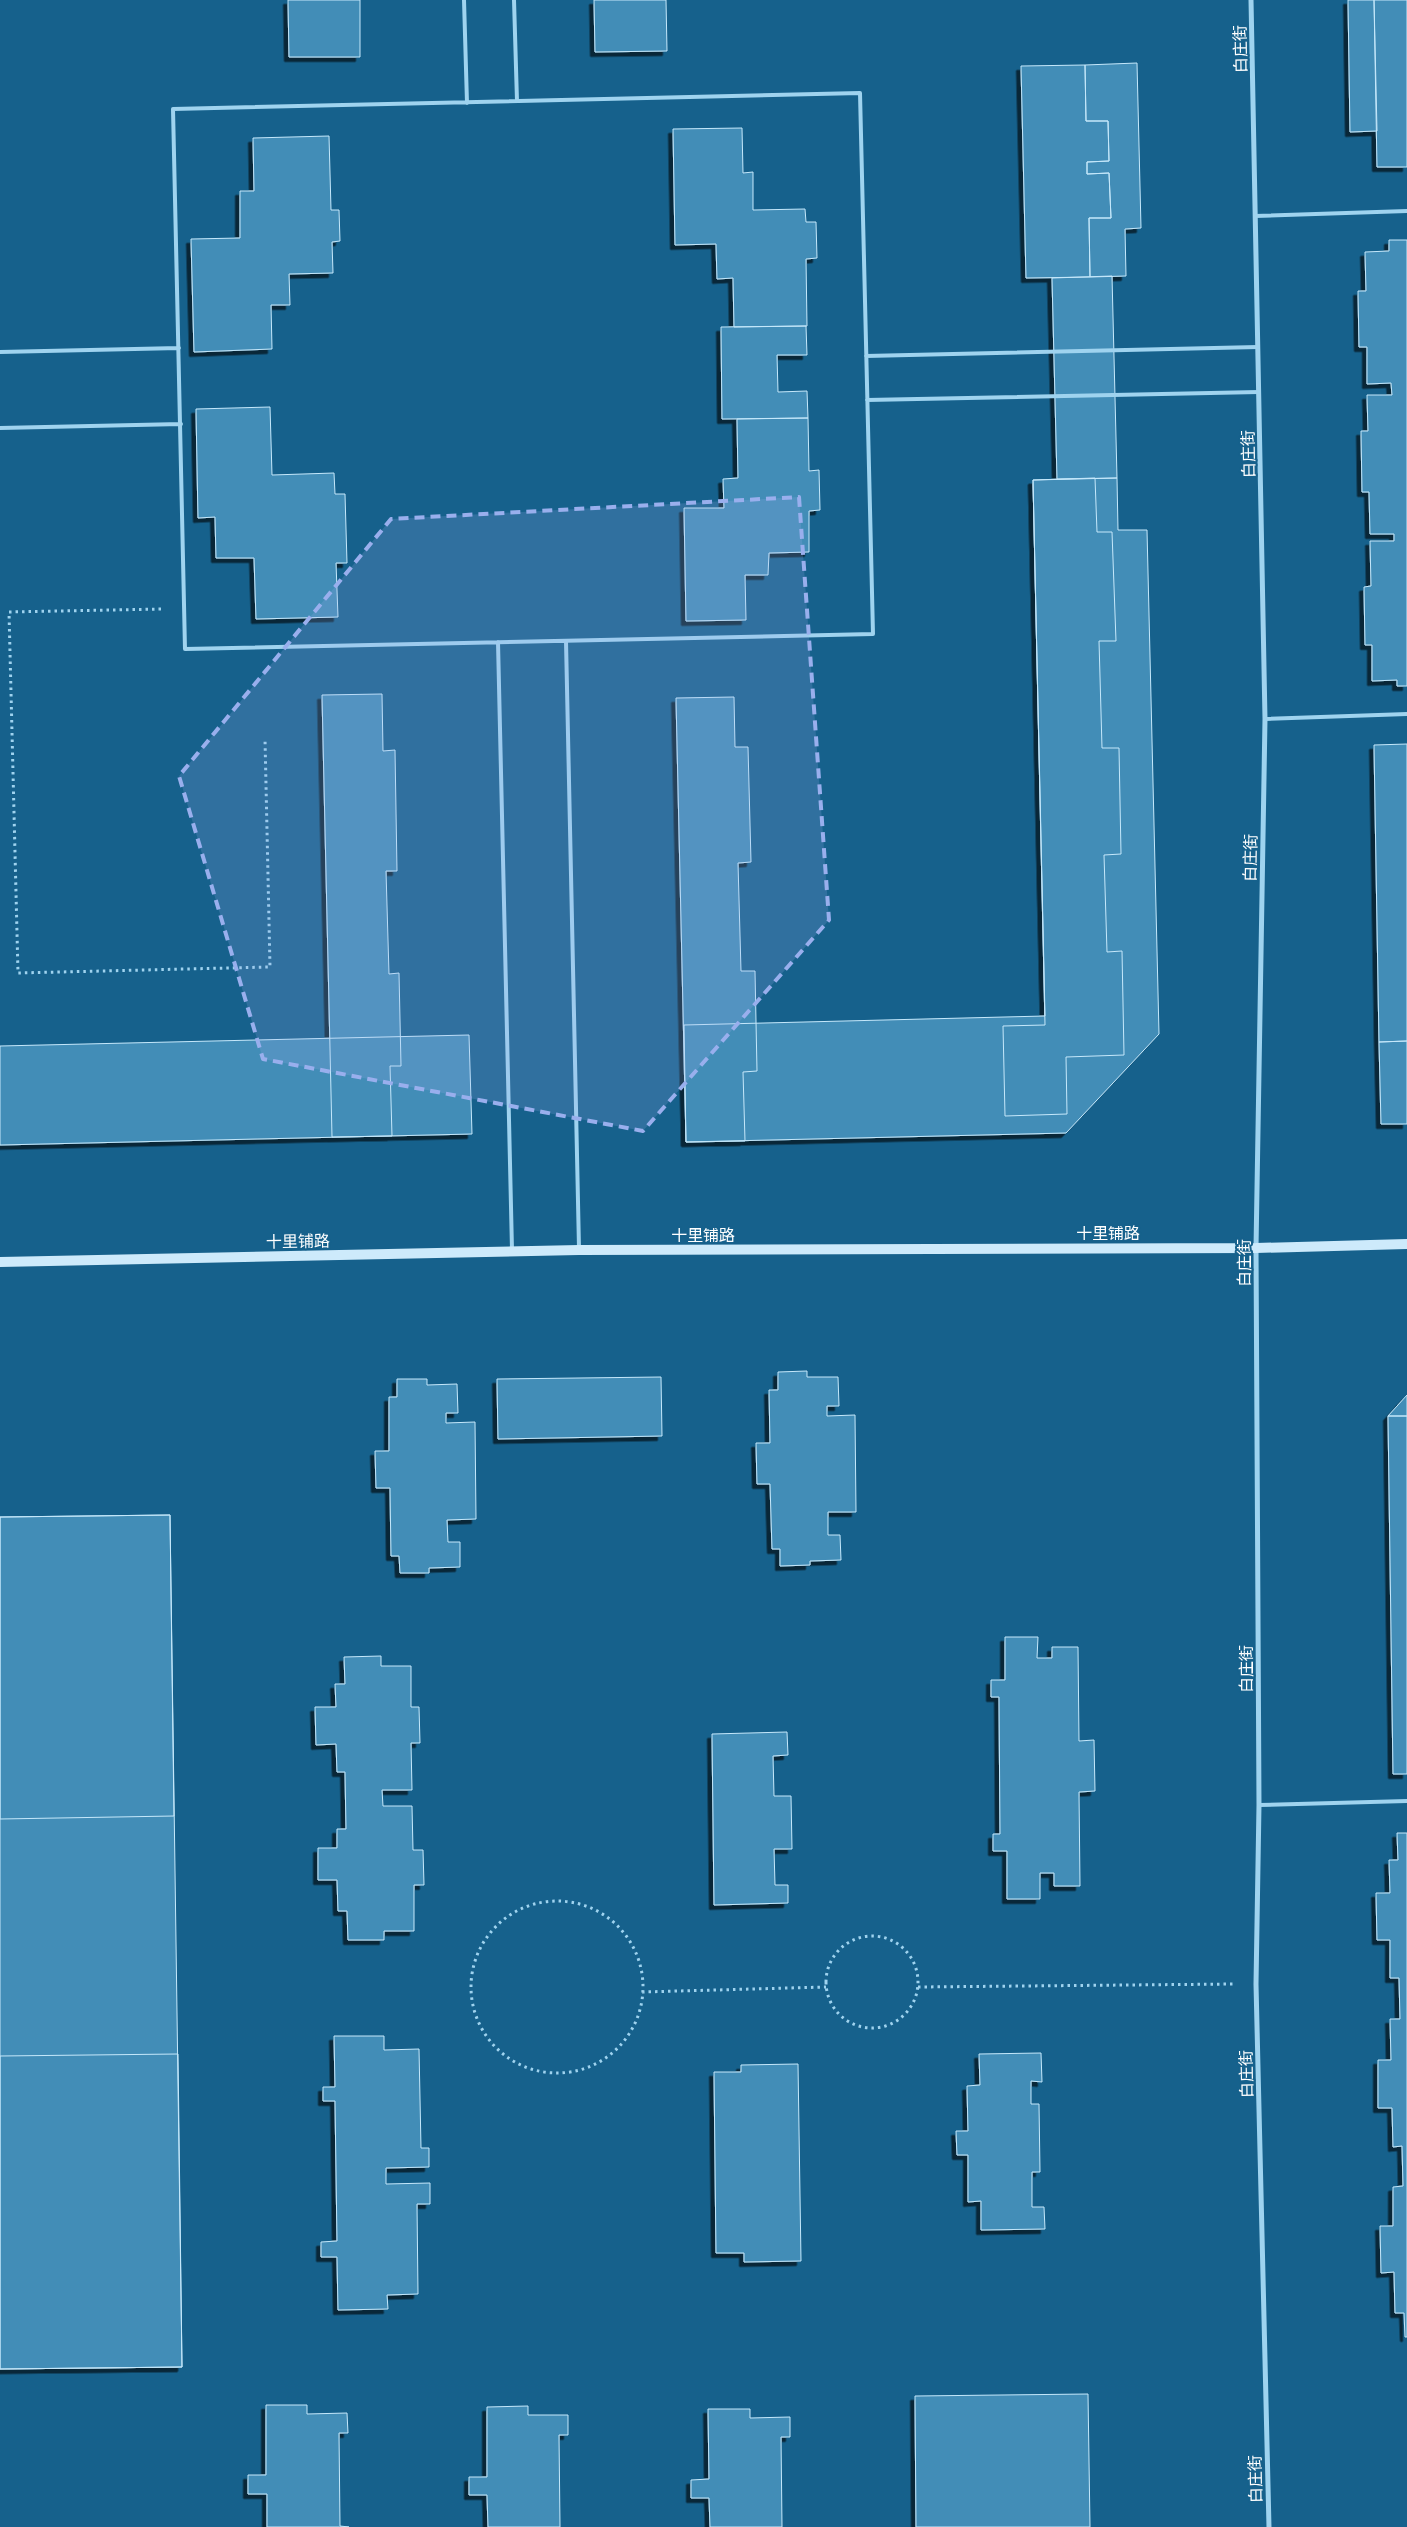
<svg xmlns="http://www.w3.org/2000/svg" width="1407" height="2527" font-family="Overpass,'Noto Sans SC',sans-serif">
<defs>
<filter id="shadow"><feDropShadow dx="-4.5" dy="4.5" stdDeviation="0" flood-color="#0009"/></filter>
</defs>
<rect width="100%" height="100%" fill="#16618c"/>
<path fill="#438db7" stroke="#c5e8fb" filter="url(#shadow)" d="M 288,0 L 360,0 L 360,57 L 289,57 Z
M 594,0 L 666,0 L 667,51 L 595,52 Z
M 1348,0 L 1374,0 L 1377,131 L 1350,132 Z
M 1374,0 L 1407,0 L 1407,167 L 1377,167 Z
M 1137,63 L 1141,228 L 1125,229 L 1126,276 L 1090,277 L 1089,218 L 1111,218 L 1109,173 L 1087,174 L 1087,162 L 1109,161 L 1108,121 L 1086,121 L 1085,65 Z
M 1085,65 L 1086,121 L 1108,121 L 1109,161 L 1087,162 L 1087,174 L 1109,173 L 1111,218 L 1089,218 L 1090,277 L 1026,278 L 1021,66 Z
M 742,128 L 743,173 L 753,172 L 753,210 L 805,209 L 806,222 L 816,222 L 817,258 L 806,259 L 807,326 L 734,327 L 733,278 L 717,279 L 716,244 L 675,245 L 673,129 Z
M 329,136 L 331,210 L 339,210 L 340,241 L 332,242 L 333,273 L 289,274 L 290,305 L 271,305 L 272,349 L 194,352 L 191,239 L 240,238 L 240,191 L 254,191 L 253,138 Z
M 1389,240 L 1407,240 L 1407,686 L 1397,686 L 1397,680 L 1372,681 L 1372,645 L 1365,645 L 1364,587 L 1371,586 L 1370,541 L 1394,541 L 1394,534 L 1370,534 L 1369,492 L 1362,492 L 1361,431 L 1368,431 L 1367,395 L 1392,395 L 1391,383 L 1367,384 L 1367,347 L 1359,347 L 1358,291 L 1366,291 L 1365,252 L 1389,251 Z
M 1112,276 L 1117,478 L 1057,479 L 1052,278 Z
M 806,326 L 807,355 L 777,355 L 778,392 L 807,391 L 808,418 L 722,419 L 721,327 Z
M 270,407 L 272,475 L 334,473 L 335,494 L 345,494 L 347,563 L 336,563 L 338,617 L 256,619 L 254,558 L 216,558 L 215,517 L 198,518 L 196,409 Z
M 808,418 L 809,471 L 819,470 L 820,510 L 809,511 L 809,552 L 769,553 L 768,575 L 745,575 L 746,620 L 686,621 L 684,508 L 724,508 L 723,479 L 738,478 L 737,419 Z
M 1095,478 L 1097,532 L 1112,532 L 1116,641 L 1099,641 L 1102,748 L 1119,748 L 1121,854 L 1104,855 L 1107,952 L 1122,951 L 1124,1055 L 1066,1057 L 1067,1114 L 1005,1116 L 1003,1026 L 1045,1025 L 1033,480 Z
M 1117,478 L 1118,530 L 1147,530 L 1159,1034 L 1066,1133 L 686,1142 L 684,1025 L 1045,1016 L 1033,480 Z
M 382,694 L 383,751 L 395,750 L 397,871 L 386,871 L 389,974 L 399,973 L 401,1066 L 390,1066 L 392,1136 L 332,1137 L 322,695 Z
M 734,697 L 735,747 L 748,747 L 751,862 L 738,863 L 741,971 L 755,971 L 757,1071 L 743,1072 L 745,1141 L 686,1142 L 676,698 Z
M 1407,744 L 1407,1041 L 1379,1042 L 1374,745 Z
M 469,1035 L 472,1134 L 0,1145 L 0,1046 Z
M 1407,1041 L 1407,1124 L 1381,1124 L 1379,1042 Z
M 807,1371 L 807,1377 L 838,1377 L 839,1406 L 827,1406 L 827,1416 L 855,1415 L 856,1512 L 828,1512 L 828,1535 L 840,1535 L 841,1560 L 810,1561 L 810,1565 L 780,1566 L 780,1549 L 772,1549 L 770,1484 L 757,1484 L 756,1443 L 770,1443 L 769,1390 L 778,1390 L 778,1372 Z
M 661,1377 L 662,1436 L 498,1439 L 497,1379 Z
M 397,1379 L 427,1379 L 427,1385 L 457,1384 L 458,1413 L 446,1413 L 446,1423 L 475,1422 L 476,1519 L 447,1520 L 448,1542 L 460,1542 L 460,1567 L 429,1568 L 429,1573 L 400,1573 L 399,1556 L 391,1556 L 390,1488 L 376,1488 L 375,1451 L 389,1451 L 389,1397 L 397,1397 Z
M 1407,1395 L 1407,1416 L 1388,1416 Z
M 1388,1416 L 1407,1416 L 1407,1774 L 1393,1774 Z
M 170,1515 L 174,1816 L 0,1819 L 0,1517 Z
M 170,1515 L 182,2367 L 0,2369 L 0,1517 Z
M 1005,1637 L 1038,1637 L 1037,1658 L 1052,1658 L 1052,1647 L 1078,1647 L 1079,1741 L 1094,1740 L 1095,1791 L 1079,1792 L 1080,1886 L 1054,1886 L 1054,1873 L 1040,1873 L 1040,1899 L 1007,1899 L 1007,1851 L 993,1851 L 993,1834 L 1000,1834 L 999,1697 L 991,1697 L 991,1680 L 1005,1680 Z
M 381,1656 L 381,1666 L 411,1666 L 411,1707 L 419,1707 L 420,1743 L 411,1743 L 412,1790 L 382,1790 L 383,1806 L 412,1806 L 413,1850 L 423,1850 L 424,1885 L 414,1885 L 414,1931 L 384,1931 L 384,1940 L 348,1940 L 347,1911 L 338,1911 L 337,1880 L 318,1880 L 318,1848 L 337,1848 L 337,1829 L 346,1829 L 345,1772 L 337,1772 L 336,1744 L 316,1745 L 315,1707 L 336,1707 L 335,1684 L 345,1684 L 344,1657 Z
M 787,1732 L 788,1755 L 773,1756 L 774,1796 L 791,1796 L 792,1849 L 774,1849 L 775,1885 L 788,1885 L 788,1903 L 714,1905 L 712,1734 Z
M 1397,1833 L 1407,1833 L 1407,2337 L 1405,2337 L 1404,2313 L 1395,2313 L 1394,2272 L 1381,2273 L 1380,2226 L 1393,2226 L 1393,2187 L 1403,2186 L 1402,2146 L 1393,2147 L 1392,2108 L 1378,2108 L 1378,2060 L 1391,2060 L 1390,2019 L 1400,2019 L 1399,1978 L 1390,1978 L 1390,1940 L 1377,1940 L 1376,1893 L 1390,1893 L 1389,1860 L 1398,1860 Z
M 334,2036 L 384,2036 L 384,2050 L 419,2049 L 421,2148 L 429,2148 L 429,2167 L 386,2168 L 386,2184 L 430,2183 L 430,2204 L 417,2204 L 418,2294 L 387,2295 L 388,2309 L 338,2310 L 337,2257 L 321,2257 L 321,2242 L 337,2241 L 335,2101 L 323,2101 L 323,2087 L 335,2087 Z
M 1041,2053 L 1042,2082 L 1031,2081 L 1031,2104 L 1039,2104 L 1040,2172 L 1032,2172 L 1032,2207 L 1044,2207 L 1045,2229 L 981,2230 L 981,2201 L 968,2202 L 968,2155 L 957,2155 L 956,2131 L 968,2131 L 967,2086 L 980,2085 L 979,2054 Z
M 178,2054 L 182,2367 L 0,2369 L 0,2056 Z
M 798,2064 L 801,2261 L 744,2262 L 744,2253 L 716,2253 L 714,2072 L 741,2072 L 741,2065 Z
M 1088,2394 L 1090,2527 L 916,2527 L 915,2396 Z
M 266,2405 L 307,2405 L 307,2414 L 347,2413 L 348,2433 L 339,2433 L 340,2526 L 349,2527 L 267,2527 L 267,2494 L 248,2494 L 248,2475 L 266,2475 Z
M 528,2406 L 528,2415 L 568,2415 L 568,2435 L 559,2435 L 560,2527 L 488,2527 L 487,2495 L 469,2495 L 469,2477 L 487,2477 L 487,2407 Z
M 708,2409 L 750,2409 L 750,2418 L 790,2417 L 790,2437 L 781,2437 L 782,2527 L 710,2527 L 709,2498 L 691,2498 L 691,2480 L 709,2479 Z"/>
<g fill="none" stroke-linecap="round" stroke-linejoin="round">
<path stroke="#9fd3ef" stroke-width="3" stroke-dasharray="2.5 4" stroke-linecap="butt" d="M 161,609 L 9,612 L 18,973 L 270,967 L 265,739
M471 1987a86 86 0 1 1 172 0a86 86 0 1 1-172 0Z
M826 1982a46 46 0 1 1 92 0a46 46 0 1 1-92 0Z
M 918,1987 L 1233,1984
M 642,1992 L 826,1987"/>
<path stroke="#9fd3ef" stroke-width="4" d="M 464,0 L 467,103
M 514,0 L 517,101
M 860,93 L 873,634 L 185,649 L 173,109 Z
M 1255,216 L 1407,211
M 0,352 L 179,348
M 866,356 L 1258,347
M 867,400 L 1259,392
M 0,428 L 181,424
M 566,641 L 579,1248
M 498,642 L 512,1250
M 1265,719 L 1407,714
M 1259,1805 L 1407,1801"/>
<path stroke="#9fd3ef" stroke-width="5" d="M 1251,0 L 1265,719 L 1256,1248 L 1259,1805 L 1256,1984 L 1269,2527"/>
<path stroke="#cdeafb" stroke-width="10" d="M 0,1262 L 579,1250 L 1256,1248 L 1407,1244"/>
</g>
<path fill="#99afed" fill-opacity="0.2" stroke="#99afed" stroke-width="4" stroke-dasharray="10 6" stroke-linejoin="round" d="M 799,497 L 829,920 L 643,1131 L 263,1059 L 179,776 L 391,519 Z"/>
<g text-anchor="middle" stroke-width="4" stroke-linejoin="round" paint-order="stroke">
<g font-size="16" fill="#fff" stroke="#16618c">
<text transform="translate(1240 49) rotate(-91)" y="6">白庄街</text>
<text transform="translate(1248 454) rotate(-91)" y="6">白庄街</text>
<text transform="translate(1250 858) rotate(-89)" y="6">白庄街</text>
<text x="1108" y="1239">十里铺路</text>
<text x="703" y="1241">十里铺路</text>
<text transform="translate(298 1241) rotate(-1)" y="6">十里铺路</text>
<text transform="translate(1244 1263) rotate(-90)" y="6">白庄街</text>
<text transform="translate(1246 1669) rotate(-90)" y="6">白庄街</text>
<text transform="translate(1246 2074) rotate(-91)" y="6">白庄街</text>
<text transform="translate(1255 2479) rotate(-91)" y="6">白庄街</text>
</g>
</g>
</svg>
